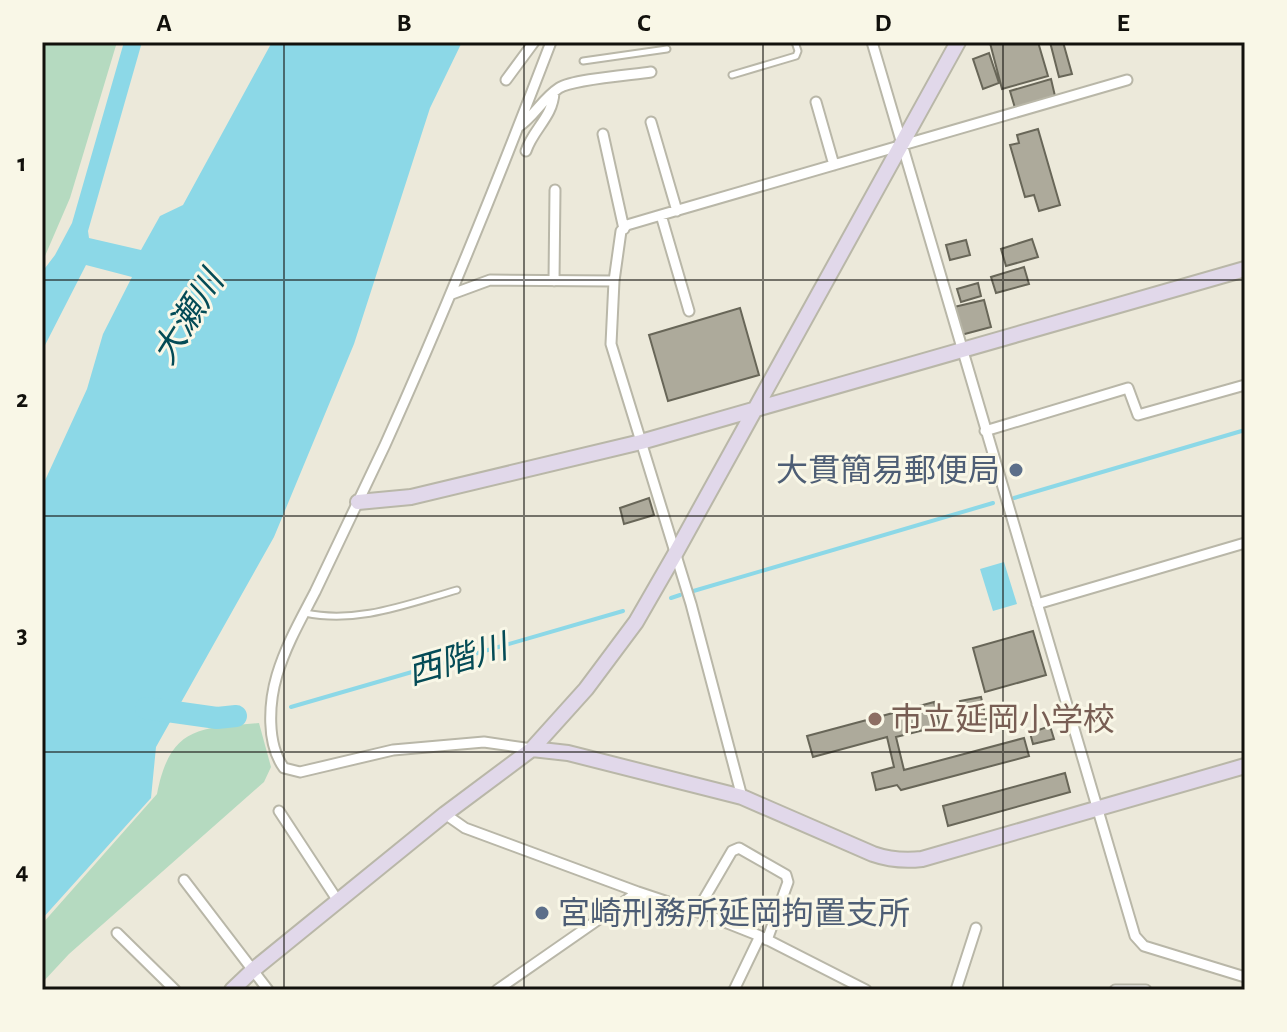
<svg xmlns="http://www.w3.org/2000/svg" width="1287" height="1032" font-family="'Alegreya Sans','Noto Sans JP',sans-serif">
<rect width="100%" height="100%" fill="#ece9da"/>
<path fill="#b5dac0" d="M 42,42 L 117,42 L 70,198 L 42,263 Z
M 259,723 L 271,767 L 264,782 L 69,954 L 42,983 L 42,924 L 157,794 C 170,727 198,728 259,723 Z"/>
<path fill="#8cd8e7" d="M 124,42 L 142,42 L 88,231 L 89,238 L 141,250 L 160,216 L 183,205 L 272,42 L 462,42 L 430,108 L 354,344 L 274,537 L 156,747 L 151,798 L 42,919 L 42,487 L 87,389 L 103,334 L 132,277 L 86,265 L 42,351 L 42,272 L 55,255 L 72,223 Z
M 1004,562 L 1017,604 L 993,611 L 980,569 Z"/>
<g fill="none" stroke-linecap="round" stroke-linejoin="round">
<path stroke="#8cd8e7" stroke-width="4" d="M 1014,498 L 1245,430
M 690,592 L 993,503
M 671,598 L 680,595
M 291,707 L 623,611"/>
<path stroke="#8cd8e7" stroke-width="22" d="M 146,708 L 217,718 L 236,716"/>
</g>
<path fill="#adaa9b" stroke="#686658" stroke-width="2" d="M 1038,42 L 1048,76 L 1002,89 L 990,43 Z
M 1050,42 L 1063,42 L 1072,74 L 1059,77 Z
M 989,53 L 999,83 L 983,89 L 973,59 Z
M 1051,79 L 1055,96 L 1015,108 L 1010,91 Z
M 1038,129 L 1060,205 L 1039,211 L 1034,195 L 1025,197 L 1010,145 L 1019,143 L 1017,135 Z
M 1032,239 L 1038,257 L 1006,266 L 1001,249 Z
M 966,240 L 970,255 L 950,260 L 946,245 Z
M 1024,267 L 1029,284 L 996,293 L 991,277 Z
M 978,283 L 981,296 L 961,302 L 957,289 Z
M 984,300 L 991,327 L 961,335 L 954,307 Z
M 740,308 L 759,375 L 668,401 L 649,335 Z
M 649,498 L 654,515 L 624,524 L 620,508 Z
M 1033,631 L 1046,675 L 985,692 L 973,648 Z
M 981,697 L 987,723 L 966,727 L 960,701 Z
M 934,702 L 940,726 L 896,737 L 904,770 L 1024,738 L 1029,756 L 901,790 L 897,785 L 876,790 L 872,773 L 894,767 L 887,737 L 813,757 L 807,736 Z
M 1050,726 L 1054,739 L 1033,744 L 1030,733 Z
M 1065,773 L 1070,792 L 948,826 L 943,806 Z"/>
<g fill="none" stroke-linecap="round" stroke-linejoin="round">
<g stroke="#b9b7a8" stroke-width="9">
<path id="lane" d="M 583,61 L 667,49
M 732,75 L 796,56 L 798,51 L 795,42
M 305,613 C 358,624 407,604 457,590"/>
</g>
<g stroke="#b9b7a8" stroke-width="13">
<path id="street" d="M 872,42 L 1135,936 L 1144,946 L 1245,977
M 506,80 L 534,42
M 816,102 L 834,165
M 651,122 L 677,211
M 518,127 C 534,117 542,99 559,88 C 573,79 631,75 651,72
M 603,134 L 624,229
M 526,151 C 533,129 553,117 554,92
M 661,215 L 689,311
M 554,281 L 555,190
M 452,294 L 490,280 L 614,281
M 985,431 L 1128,388 L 1138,415 L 1245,385
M 1037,604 L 1245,543
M 532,749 L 484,742 L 393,750 L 300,772 L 284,768 C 266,744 269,702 277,675 C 286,645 301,619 315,592 C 338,543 362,494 385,445 C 445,312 499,178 551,42
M 742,797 L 691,604 L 611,344 L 614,281 L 621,231 L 627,225 L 661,215 L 1127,80
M 279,811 L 338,901
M 445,814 L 465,828 L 638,892 L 707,915 L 760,936 L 866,990
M 184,880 L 268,990
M 697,911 L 732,851 L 739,848 L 786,875 L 788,882 L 767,940
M 117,933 L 175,990
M 497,990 L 638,892
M 734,990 L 760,936
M 956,990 L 976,928
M 1115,990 L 1146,990"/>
</g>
<g stroke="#b9b7a8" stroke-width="18">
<path id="secondary" d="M 358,502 L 411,497 L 641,442 L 1245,269
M 532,749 L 568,753 L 742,797 L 873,854 C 890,860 904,861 922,859 L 1245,766
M 232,990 L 253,970 L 445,814 L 532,749 L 586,689 L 636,622 L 674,556 L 958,42"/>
</g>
<use href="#lane" stroke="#fff" stroke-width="5"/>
<use href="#street" stroke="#fff" stroke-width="9"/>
<use href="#secondary" stroke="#e1d8ea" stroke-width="14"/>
</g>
<path fill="none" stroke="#12110c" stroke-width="2" stroke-opacity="0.55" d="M 284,42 L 284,990M 524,42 L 524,990M 763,42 L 763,990M 1003,42 L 1003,990M 42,280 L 1245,280M 42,516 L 1245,516M 42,752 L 1245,752"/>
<g fill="#5c6f8a" stroke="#f9f7e7" stroke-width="3">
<circle cx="1016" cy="470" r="8"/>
<circle cx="542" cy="913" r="8"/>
</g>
<circle fill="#8d6e63" stroke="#f9f7e7" stroke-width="3" cx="875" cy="719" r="8"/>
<g text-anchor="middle" stroke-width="6" stroke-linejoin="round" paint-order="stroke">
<g font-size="32" fill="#4e5e75" stroke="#f9f7e7" text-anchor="end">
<text x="1000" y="481">大貫簡易郵便局</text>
<text x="558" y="924" text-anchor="start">宮崎刑務所延岡拘置支所</text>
</g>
<g font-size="32" fill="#785e54" stroke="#f9f7e7" text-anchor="start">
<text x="891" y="730">市立延岡小学校</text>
</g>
<g font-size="34" font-style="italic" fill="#044b56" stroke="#f9f7e7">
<text transform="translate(187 317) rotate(-58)" y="12">大瀬川</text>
<text transform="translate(457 659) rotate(-16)" y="12">西階川</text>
</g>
</g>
<rect width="1287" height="1032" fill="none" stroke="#f9f7e7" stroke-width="88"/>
<rect x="44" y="44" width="1199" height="944" fill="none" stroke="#12110c" stroke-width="3"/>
<g font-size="26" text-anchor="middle" font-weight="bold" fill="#12110c">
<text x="164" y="31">A</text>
<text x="404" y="31">B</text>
<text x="644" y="31">C</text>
<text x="883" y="31">D</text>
<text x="1123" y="31">E</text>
<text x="22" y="171">1</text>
<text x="22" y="407">2</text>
<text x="22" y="643">3</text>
<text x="22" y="879">4</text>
</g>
</svg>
